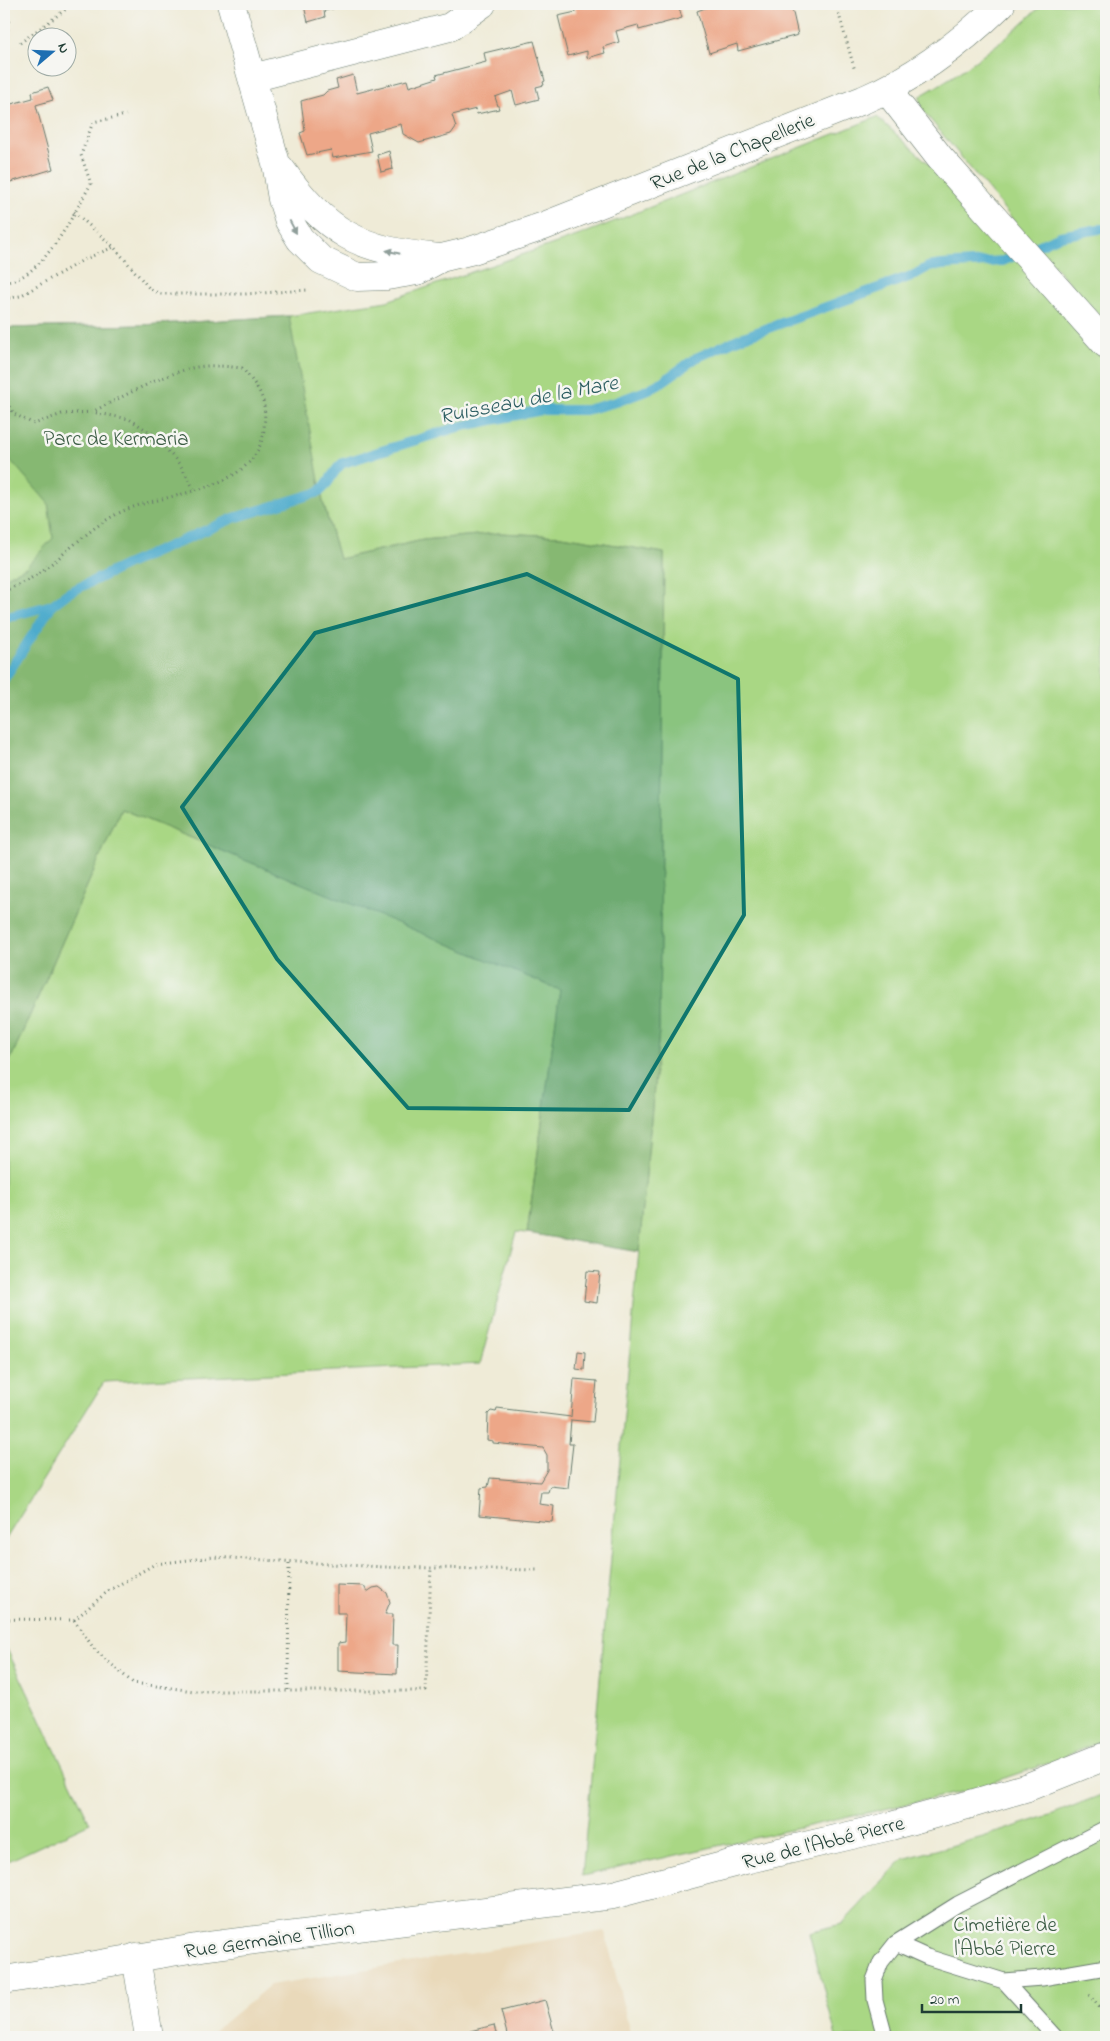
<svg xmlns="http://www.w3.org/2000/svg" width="1110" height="2041" font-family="'Indie Flower',sans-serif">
<rect width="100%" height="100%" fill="#f6f6f2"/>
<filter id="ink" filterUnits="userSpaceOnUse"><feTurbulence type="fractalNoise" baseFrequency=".02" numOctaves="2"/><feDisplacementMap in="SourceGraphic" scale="10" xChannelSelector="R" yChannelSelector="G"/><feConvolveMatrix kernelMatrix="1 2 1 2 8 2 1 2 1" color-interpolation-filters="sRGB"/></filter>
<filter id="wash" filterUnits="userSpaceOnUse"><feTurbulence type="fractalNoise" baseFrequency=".0096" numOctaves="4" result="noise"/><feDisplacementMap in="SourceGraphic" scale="20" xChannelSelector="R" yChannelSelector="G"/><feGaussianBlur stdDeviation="1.12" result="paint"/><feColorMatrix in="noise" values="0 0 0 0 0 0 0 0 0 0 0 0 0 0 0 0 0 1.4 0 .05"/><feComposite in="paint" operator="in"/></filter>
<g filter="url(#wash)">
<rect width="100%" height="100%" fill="#efebd7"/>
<path fill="#e9d9ba" d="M 605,1931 L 631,2037 L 207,2037 L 270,1985 Z"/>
<path fill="#a9d784" stroke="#648a5c" d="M 1043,4 L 1106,4 L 1106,323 L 1018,226 L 920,107 L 920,96 C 965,71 1006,40 1043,4 Z
M 877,117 L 934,168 L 1106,353 L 1106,1739 L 1052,1762 L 966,1791 L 582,1876 L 659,1031 L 664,553 L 562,536 L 499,533 L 423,540 L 339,559 L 323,502 L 319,481 L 4,667 L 4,328 L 142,325 L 289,316 L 387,301 L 580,235 Z
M 121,809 L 560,990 L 527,1233 L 516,1232 L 480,1364 L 104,1382 L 4,1542 L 4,1074 Z
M 4,1643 L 90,1823 L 4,1863 Z
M 1106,1793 L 1106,2037 L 836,2037 L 809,1932 L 842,1924 L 903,1859 L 983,1837 L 1053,1814 Z"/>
<path fill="#86b872" stroke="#527a53" d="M 289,316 L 323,502 L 339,559 L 423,540 L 499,533 L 562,536 L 664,553 L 659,1031 L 639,1252 L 527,1233 L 560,990 L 121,809 L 4,1074 L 4,578 L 26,567 L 53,538 L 48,503 L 14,464 L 4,456 L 4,328 L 142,325 Z"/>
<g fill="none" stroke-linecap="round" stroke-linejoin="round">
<path stroke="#4dabcc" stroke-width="10" d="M 4,618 L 52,605
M 4,679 L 52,605 L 68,593 L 128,564 L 234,518 L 319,492 C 330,484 332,471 343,463 L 458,427 L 542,410 L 586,410 L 616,402 L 643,392 L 662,382 L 696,358 L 738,339 L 914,275 L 928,267 L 942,265 L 1003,261 L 1060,236 L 1099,229 L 1106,229"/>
</g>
<g id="blocks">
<path fill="#eda788" d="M 4,4 L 14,4 L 4,11 Z
M 301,4 L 344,4 L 344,6 L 324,11 L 325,17 L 308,22 L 304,6 Z
M 588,4 L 678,4 L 682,18 L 639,30 L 638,25 L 616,31 L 619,42 L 603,47 L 605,53 L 587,58 L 587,51 L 568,56 L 558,16 L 576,12 L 575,8 Z
M 716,4 L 753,4 L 753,6 L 761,4 L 791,4 L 798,35 L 738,51 L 737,44 L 709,53 L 697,11 Z
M 4,13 L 10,21 L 6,24 L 9,30 L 4,34 Z
M 534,41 L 545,81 L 543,82 L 544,85 L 536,87 L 539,99 L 516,105 L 512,91 L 495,97 L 499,109 L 477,114 L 476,109 L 452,115 L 456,127 L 451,134 L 419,143 L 403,134 L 401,124 L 368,133 L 372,151 L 333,158 L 331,150 L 307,155 L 300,133 L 305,131 L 301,101 L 323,95 L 327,91 L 338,88 L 336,80 L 353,75 L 357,93 L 407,80 L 409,87 L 437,78 L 436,75 L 486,62 L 484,53 Z
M 48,87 L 53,100 L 36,105 L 53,169 L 4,184 L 4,106 L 33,98 L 32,92 Z
M 389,151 L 393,169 L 381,172 L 377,155 Z
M 587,1271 L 600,1272 L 597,1303 L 584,1301 Z
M 578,1351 L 585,1352 L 584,1370 L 576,1369 Z
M 574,1379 L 597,1381 L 593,1422 L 571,1420 L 569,1444 L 573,1444 L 568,1488 L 550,1486 L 548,1492 L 541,1492 L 539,1504 L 554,1506 L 552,1522 L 479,1515 L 481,1488 L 488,1487 L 490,1478 L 540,1482 L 547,1470 L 547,1455 L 543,1448 L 493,1443 L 493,1441 L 487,1440 L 488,1414 L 491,1411 L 496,1412 L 497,1408 L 571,1417 Z
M 337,1585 L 364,1586 L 367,1592 L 373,1588 L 379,1587 L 387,1593 L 390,1602 L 385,1614 L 393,1614 L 392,1645 L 398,1645 L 397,1674 L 338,1671 L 338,1643 L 345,1642 L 346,1613 L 337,1613 Z
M 545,2000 L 554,2032 L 535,2037 L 497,2037 L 507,2034 L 501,2011 Z
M 494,2025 L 497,2037 L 472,2037 L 470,2031 Z"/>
</g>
</g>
<g filter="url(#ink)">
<use href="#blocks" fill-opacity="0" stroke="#687a6d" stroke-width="1"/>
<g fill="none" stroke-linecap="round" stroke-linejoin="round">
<g stroke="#687a6d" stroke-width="17">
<path id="service" d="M 896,1943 L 927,1957 L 1004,1981 L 1042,1978 L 1106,1967
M 1004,1981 L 1055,2037
M 885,2037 L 875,2000 L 874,1980 L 881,1962 L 896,1943 L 958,1904 L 1106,1828"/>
</g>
<g stroke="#687a6d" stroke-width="29">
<path id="minor" d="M 231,4 L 276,163 L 282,199 L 289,221 L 300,239 L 321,260 L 357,277 L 387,276 L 417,271 L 441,258 L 470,251 L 544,226 L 863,100 C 915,78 961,43 1001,4
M 252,78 L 450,27 L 482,4
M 887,90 L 940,158 L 1106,344
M 280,168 C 328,235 359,250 439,258
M 136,1957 L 149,2037"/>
</g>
<g stroke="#687a6d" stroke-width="29">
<path id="tertiary" d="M 4,1980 L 208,1946 L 613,1895 L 749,1859 L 891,1826 L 971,1804 L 1028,1787 L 1106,1756"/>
</g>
<path stroke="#687a6d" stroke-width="3" stroke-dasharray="1 4" stroke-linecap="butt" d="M 836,4 L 855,71
M 20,43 L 73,4
M 74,212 L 114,247 L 149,288 L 160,294 L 245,294 L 308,290
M 4,282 C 43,280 73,214 91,184 L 81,155 L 93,122 L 126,115
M 4,299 L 20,296 L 85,259 L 114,247
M 4,398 L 14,414 L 34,424 L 62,414 L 92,412 L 129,419 L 153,434 L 181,466 L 195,491
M 4,591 C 12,588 20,584 28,580 C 62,560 86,528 123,511 C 168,491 257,493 264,429 C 267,398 261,391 242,368 C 224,366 205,364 188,369 C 158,377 120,398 92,412
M 4,1619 L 74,1620 L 95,1650 L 133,1683 L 194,1691 L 426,1691 L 431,1567
M 74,1620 L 108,1591 L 155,1564 L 213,1557 L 383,1567 L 539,1570
M 288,1690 L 289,1562
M 1089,1995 L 1106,2015"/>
<use href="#service" stroke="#fff" stroke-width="15"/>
<use href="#minor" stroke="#fff" stroke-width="28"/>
<use href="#tertiary" stroke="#fff" stroke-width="28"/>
</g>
<defs><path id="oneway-solid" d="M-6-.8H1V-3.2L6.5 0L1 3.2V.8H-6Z" transform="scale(1.25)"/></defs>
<g fill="#8f9e9a">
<use href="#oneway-solid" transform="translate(293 227) rotate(62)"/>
<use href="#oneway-solid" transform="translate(393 252) rotate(-167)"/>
</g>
</g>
<path fill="#0f766e" fill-opacity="0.2" stroke="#0f766e" stroke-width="4" stroke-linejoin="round" d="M 527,574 L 738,679 L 744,915 L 629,1110 L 408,1108 L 277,959 L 182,807 L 315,633 Z"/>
<g text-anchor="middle" stroke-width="5" stroke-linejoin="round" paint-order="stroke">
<g font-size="21" fill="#1f3d34" stroke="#f6f6f2">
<text transform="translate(732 151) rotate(-22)" y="7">Rue de la Chapellerie</text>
<text transform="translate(823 1842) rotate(-14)" y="7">Rue de l'Abbé Pierre</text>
<text transform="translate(269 1939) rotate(-8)" y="7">Rue Germaine Tillion</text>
</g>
<g font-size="21" fill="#3b5c44" stroke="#f6f6f2">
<text x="116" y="445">Parc de Kermaria</text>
<text x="1005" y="1931">Cimetière de<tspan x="1005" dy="24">l'Abbé Pierre</tspan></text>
</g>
<g font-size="22" font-style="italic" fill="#2d5e62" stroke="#f6f6f2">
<text transform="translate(528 398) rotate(-11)" y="8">Ruisseau de la Mare</text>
</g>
</g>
<rect width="1110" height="2041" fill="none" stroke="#f6f6f2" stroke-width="20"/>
<g transform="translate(52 52) rotate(71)"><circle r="24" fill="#f6f6f2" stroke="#a0aca6"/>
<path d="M0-4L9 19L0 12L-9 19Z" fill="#1f6fb2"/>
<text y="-8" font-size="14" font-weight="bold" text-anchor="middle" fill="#1f3d34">N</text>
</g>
<path d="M922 2004v8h99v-8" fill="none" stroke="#1f3d34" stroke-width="2.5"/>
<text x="930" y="2004" font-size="15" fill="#1f3d34" stroke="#f6f6f2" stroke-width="4" paint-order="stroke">20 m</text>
</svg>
